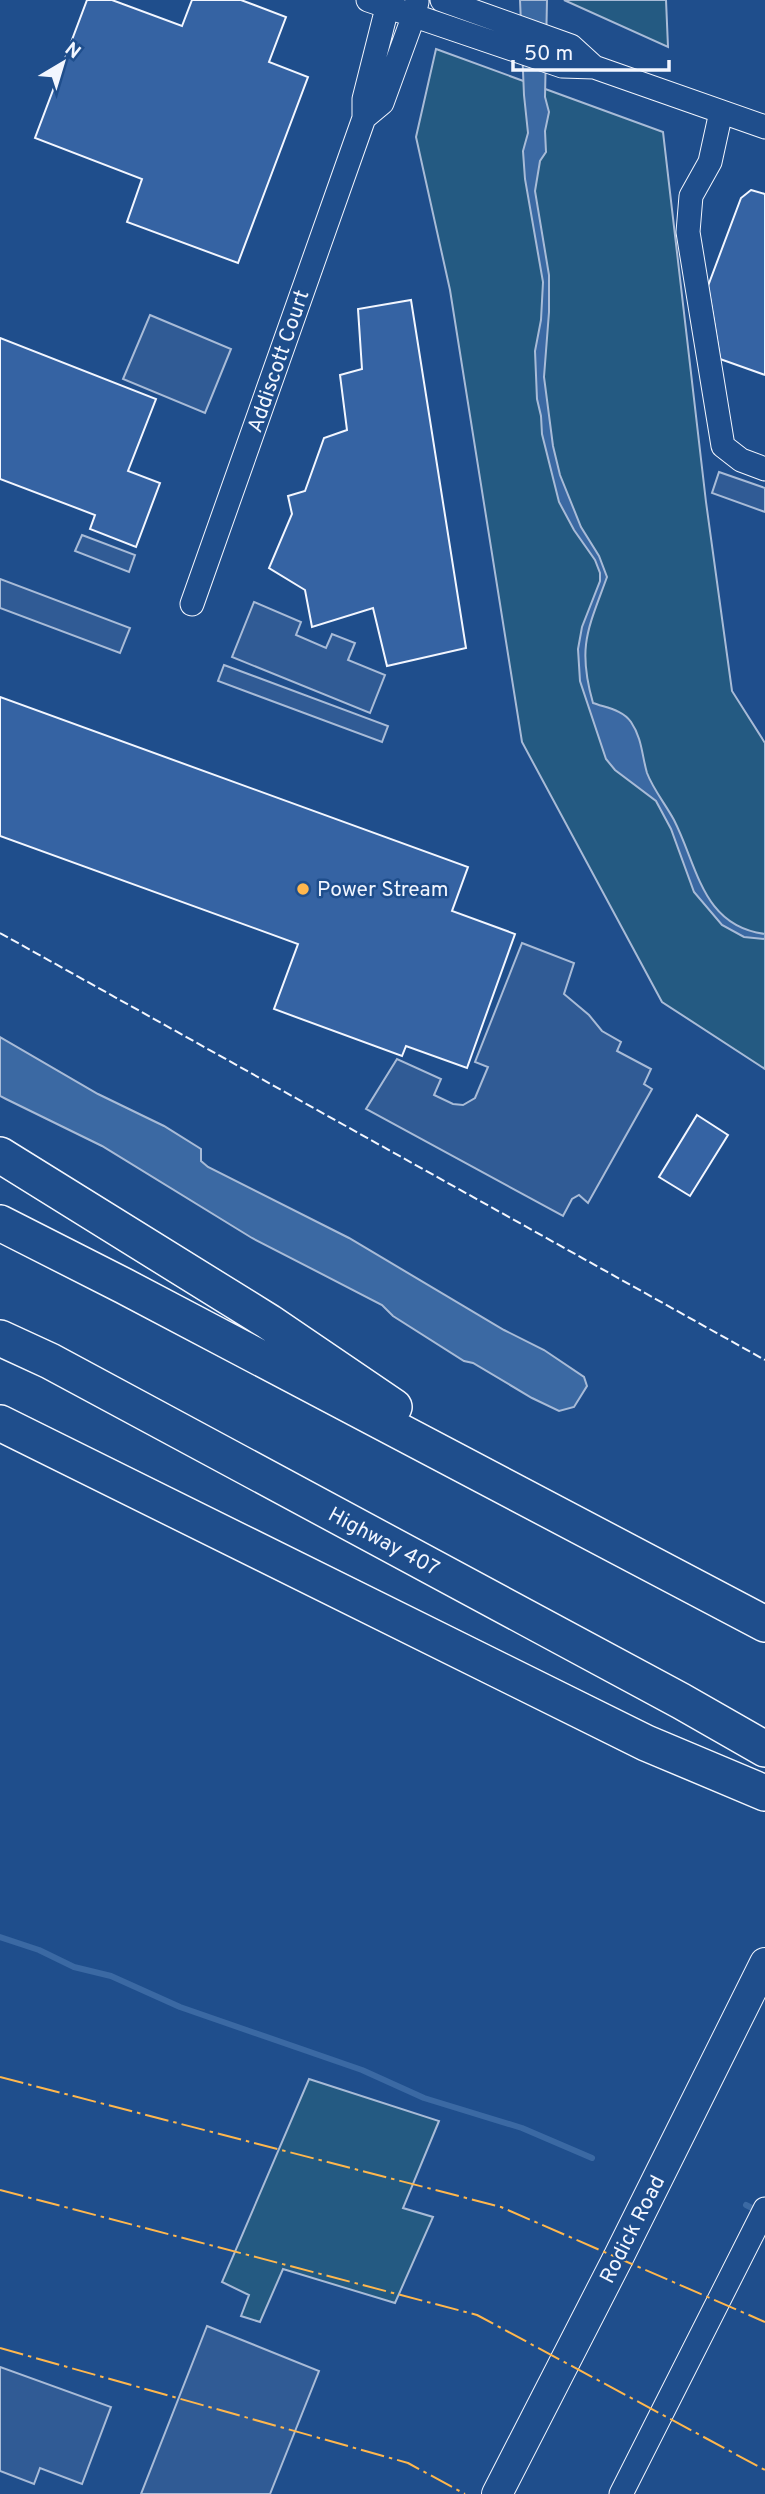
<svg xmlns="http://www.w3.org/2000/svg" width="765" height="2494" font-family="Overpass,sans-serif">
<rect width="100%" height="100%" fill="#1f4e8c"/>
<path fill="#245a82" stroke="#a8bbd7" stroke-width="2" d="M 564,0 L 666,0 L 668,47 Z
M 436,49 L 663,132 L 706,502 L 732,691 L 765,743 L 765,1069 L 662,1002 L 522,742 L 450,290 L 416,137 Z
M 309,2079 L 439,2121 L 403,2208 L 433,2217 L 395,2303 L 283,2269 L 260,2322 L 241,2316 L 249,2295 L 222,2282 Z"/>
<path fill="#305b95" stroke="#a8bbd7" stroke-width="2" d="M 150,315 L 231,349 L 205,413 L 123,379 Z
M 719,472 L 765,488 L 765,512 L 712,493 Z
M 82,535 L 135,555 L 129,572 L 75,551 Z
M 0,579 L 130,628 L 120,653 L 0,608 Z
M 254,602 L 301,622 L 296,635 L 326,648 L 332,634 L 355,643 L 348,660 L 385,675 L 370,713 L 232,657 Z
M 224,665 L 388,726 L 382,742 L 218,681 Z
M 522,943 L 574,963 L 564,994 L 589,1015 L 602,1031 L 621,1042 L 617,1051 L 651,1069 L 644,1084 L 652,1089 L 588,1203 L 579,1195 L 572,1199 L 563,1216 L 366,1109 L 397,1059 L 441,1079 L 434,1095 L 453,1104 L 463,1105 L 475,1098 L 488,1067 L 475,1062 Z
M 207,2326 L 319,2371 L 270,2494 L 141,2494 Z
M 0,2367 L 111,2407 L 82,2484 L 40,2468 L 34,2484 L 0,2471 Z"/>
<path fill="#3b69a3" stroke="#a8bbd7" stroke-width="2" d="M 520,0 L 547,0 L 545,97 L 549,112 L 545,131 L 546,152 L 540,161 L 535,191 L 549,275 L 549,312 L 544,377 L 553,446 L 560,475 L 581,527 L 599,556 L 607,577 C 588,629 577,647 593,703 C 607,708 623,710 631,722 C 642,738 642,756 647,773 C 653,789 666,805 674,820 C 698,867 702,926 765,934 L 765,939 L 744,937 L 722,925 L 694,892 L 671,829 L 656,801 L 615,770 L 606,759 L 580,681 L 578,649 L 582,627 L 600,581 L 600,573 L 595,560 L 574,530 L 559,502 L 542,434 L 541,416 L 537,399 L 535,351 L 541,320 L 543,282 L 525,179 L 523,151 L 528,133 L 524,95 Z
M 0,1037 L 98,1094 L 164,1126 L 201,1149 L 201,1161 L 208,1167 L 349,1238 L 504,1330 L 544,1350 L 584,1377 L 587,1386 L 574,1407 L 559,1411 L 532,1398 L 473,1363 L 464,1361 L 393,1316 L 382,1305 L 252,1238 L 102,1146 L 6,1099 L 0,1096 Z"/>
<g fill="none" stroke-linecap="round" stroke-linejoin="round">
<path stroke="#3b69a3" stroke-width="6" d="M 0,1937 L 39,1950 L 74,1967 L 111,1976 L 180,2007 L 362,2070 L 424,2098 L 522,2128 L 592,2158
M 746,2205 L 760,2212"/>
</g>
<path fill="#3563a3" stroke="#f2f6ff" stroke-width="2" d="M 87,0 L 112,0 L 182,26 L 192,0 L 241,0 L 286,17 L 269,62 L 308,77 L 238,263 L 127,222 L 142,179 L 35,138 Z
M 751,190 L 765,194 L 765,375 L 720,359 L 708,286 L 741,198 Z
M 411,300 L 466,648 L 387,666 L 373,608 L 312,627 L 305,590 L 269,568 L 292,514 L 288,496 L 305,491 L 324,438 L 347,430 L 340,375 L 362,369 L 358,309 Z
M 0,338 L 156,399 L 128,471 L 160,483 L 136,547 L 90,529 L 95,515 L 0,479 Z
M 0,697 L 468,867 L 452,911 L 515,934 L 467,1068 L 406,1046 L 402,1056 L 274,1009 L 298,944 L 0,836 Z
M 697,1115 L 728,1135 L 690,1196 L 659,1177 Z"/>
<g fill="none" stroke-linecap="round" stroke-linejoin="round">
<g stroke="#f2f6ff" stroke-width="25">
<path id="minor" d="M 368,0 L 562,66 L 594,67 L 765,127
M 442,0 L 571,46 L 594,67
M 721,112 L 710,162 L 691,196 L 688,232 L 723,446 L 741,460 L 765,469
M 364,118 L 382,103 L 414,15 L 417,2
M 192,604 L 364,118 L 364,99 L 389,0
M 621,2494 L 765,2209"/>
</g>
<g stroke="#f2f6ff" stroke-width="32">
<path id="major" d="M 497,2494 L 619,2256 L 765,1963"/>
</g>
<g stroke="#f2f6ff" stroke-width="38">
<path id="highway" d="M 0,1155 L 269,1322 L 394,1407
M 0,1223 L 124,1286 L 765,1624
M 0,1338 L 50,1361 L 681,1701 L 765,1749
M 0,1423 L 646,1743 L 765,1793"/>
</g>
<use href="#minor" stroke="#1f4e8c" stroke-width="23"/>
<use href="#major" stroke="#1f4e8c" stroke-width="30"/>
<use href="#highway" stroke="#1f4e8c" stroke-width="35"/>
<path stroke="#f2f6ff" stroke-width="2" stroke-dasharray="9 3.5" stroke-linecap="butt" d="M 0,933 L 765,1360"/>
<path stroke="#ffb74d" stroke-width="2" stroke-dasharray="24 5 3.5 5" stroke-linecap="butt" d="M 0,2077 L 501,2207 L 765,2322
M 0,2190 L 477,2315 L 765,2470
M 0,2348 L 408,2463 L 465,2494"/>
</g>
<circle fill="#ffb74d" stroke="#1f4e8c" stroke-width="2.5" cx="303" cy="889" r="7"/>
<g text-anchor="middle" stroke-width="5" stroke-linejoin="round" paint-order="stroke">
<g font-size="21" fill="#f2f6ff" stroke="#1f4e8c">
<text transform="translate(278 361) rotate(-71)" y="7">Addiscott Court</text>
<text transform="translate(384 1541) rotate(28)" y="7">Highway 407</text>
<text transform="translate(632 2229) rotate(-63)" y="7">Rodick Road</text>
</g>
<g font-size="21" fill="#f2f6ff" stroke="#1f4e8c" text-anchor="start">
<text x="317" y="896">Power Stream</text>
</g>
</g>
<g transform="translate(63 63) rotate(38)" stroke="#1f4e8c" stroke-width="5" paint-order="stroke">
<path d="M0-5L12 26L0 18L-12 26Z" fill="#f2f6ff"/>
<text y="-10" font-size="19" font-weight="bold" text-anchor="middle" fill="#f2f6ff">N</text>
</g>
<path d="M513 60v10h156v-10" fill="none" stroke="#f2f6ff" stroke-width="3.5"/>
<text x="524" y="60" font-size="21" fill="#f2f6ff" stroke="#1f4e8c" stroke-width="5" paint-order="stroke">50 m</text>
</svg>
